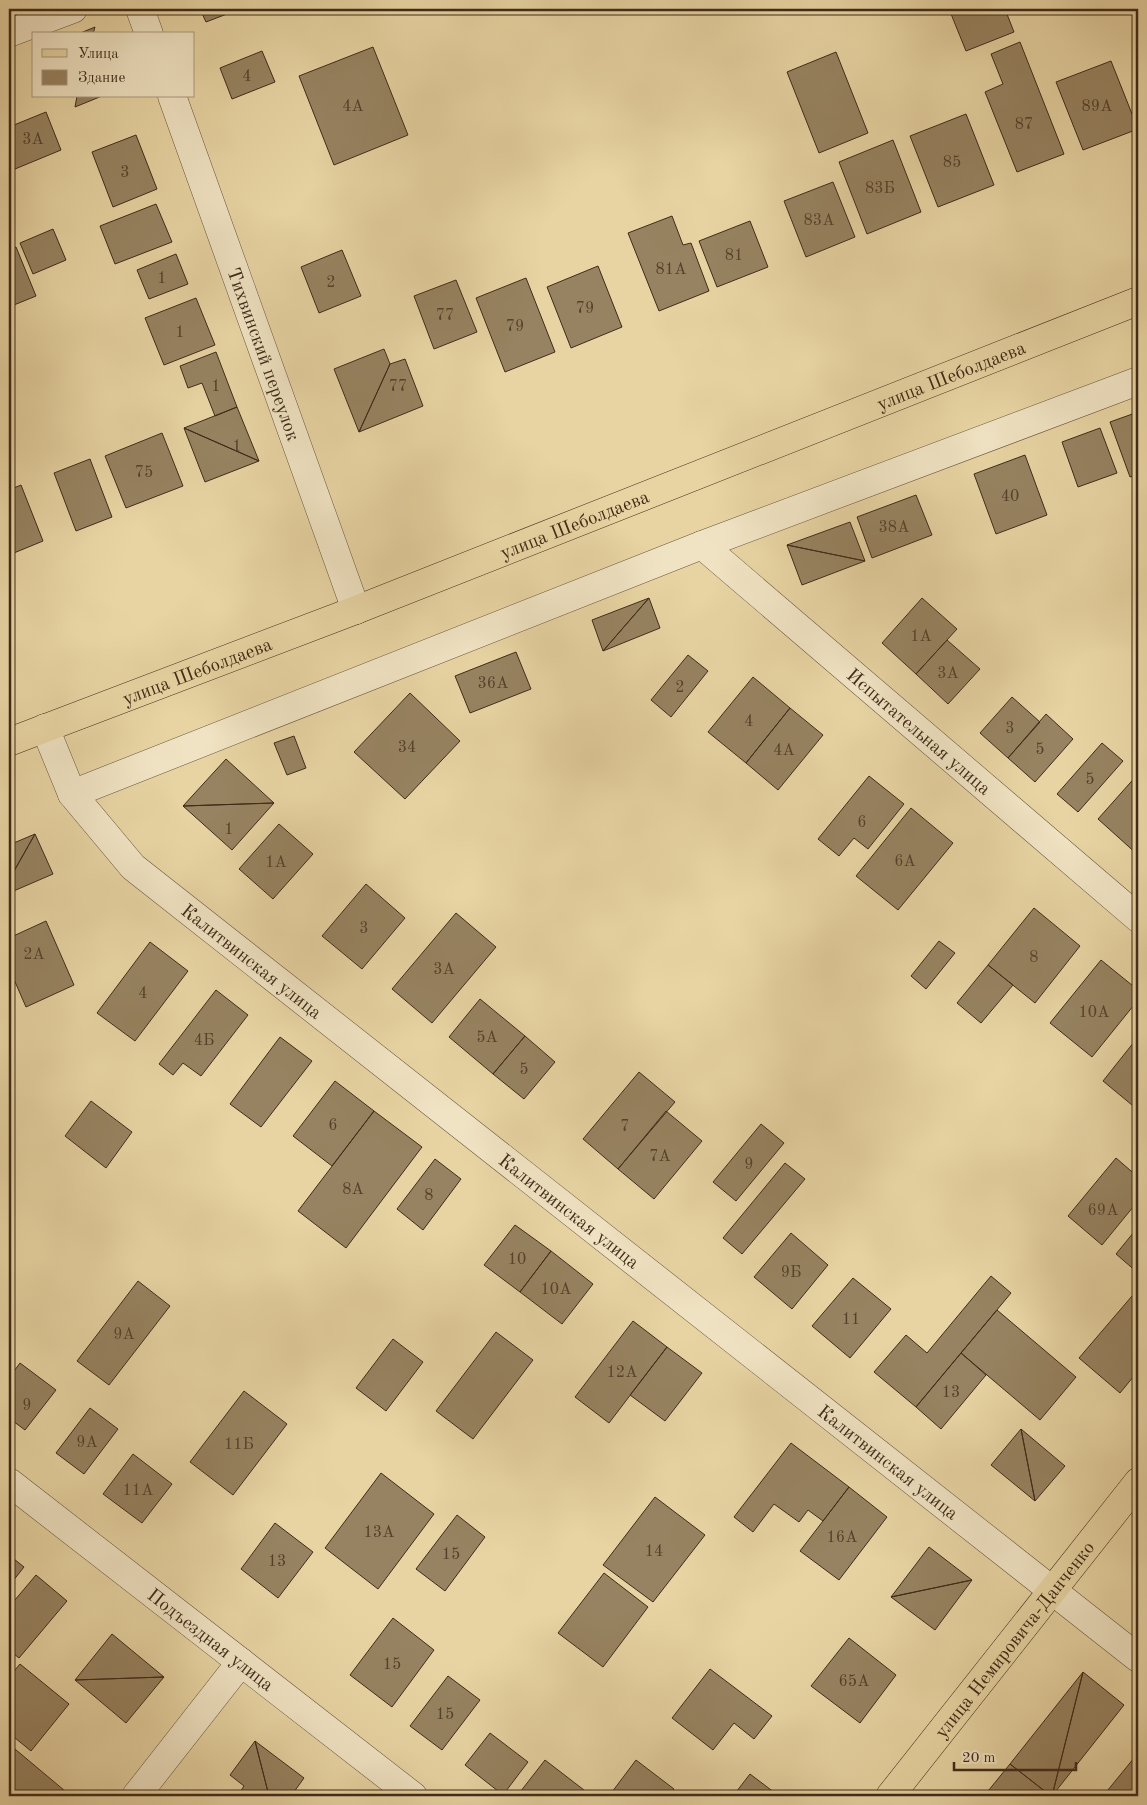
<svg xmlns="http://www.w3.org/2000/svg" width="1147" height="1805" font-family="'Old Standard TT',serif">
<rect width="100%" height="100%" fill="#e8d4a3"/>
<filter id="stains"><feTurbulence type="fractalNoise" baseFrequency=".004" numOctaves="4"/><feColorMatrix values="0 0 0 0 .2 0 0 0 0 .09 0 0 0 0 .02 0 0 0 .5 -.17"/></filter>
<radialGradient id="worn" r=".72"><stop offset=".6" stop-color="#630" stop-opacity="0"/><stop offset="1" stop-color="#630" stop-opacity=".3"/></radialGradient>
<path fill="#978361" stroke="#3f2b19" d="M 200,9 L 240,9 L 206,22 Z
M 949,9 L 1005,9 L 1014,32 L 966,51 Z
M 95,27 L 93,34 L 78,34 Z
M 1020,42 L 1064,154 L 1017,172 L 985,92 L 1003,84 L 991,54 Z
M 373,47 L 408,135 L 334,165 L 299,76 Z
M 262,51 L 275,82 L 232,99 L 220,68 Z
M 836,52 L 868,133 L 819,153 L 787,72 Z
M 1111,61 L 1138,129 L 1083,150 L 1056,82 Z
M 77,96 L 102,96 L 75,107 Z
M 46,112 L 61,150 L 15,169 L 9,152 L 9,127 Z
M 966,114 L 994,185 L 938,207 L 910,136 Z
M 136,135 L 157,189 L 113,207 L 92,152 Z
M 893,140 L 921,212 L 867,234 L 839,162 Z
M 833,182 L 855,237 L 806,257 L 784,201 Z
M 156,204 L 172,242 L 115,264 L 100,226 Z
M 672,216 L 683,245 L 691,243 L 709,291 L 659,311 L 628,233 Z
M 750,221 L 768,267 L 717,287 L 699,241 Z
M 53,229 L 66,260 L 33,274 L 20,243 Z
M 16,247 L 36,296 L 9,307 L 9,250 Z
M 342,250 L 361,296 L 319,313 L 301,267 Z
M 176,254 L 188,284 L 149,299 L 137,270 Z
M 598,266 L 622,327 L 571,348 L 547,287 Z
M 526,278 L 555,352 L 505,372 L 476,298 Z
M 456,280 L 477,332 L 434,349 L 414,296 Z
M 196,298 L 215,345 L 164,365 L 145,318 Z
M 384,349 L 390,364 L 359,432 L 334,369 Z
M 216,352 L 237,407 L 215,416 L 202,383 L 188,388 L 180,366 Z
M 405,359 L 423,406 L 359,432 L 390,364 Z
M 237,407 L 259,461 L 184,428 Z
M 1138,412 L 1138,474 L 1130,477 L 1110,422 Z
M 184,428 L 259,461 L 205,482 Z
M 1100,428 L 1117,473 L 1078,487 L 1062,442 Z
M 162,433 L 183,486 L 126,508 L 105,456 Z
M 1025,455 L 1047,515 L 996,534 L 974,474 Z
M 90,459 L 112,517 L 76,531 L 54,473 Z
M 21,485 L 43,541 L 9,555 L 9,490 Z
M 916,495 L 932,535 L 872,558 L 857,517 Z
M 850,522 L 865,561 L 787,545 Z
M 787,545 L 865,561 L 802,585 Z
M 649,598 L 660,628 L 603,651 Z
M 649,598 L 603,651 L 592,620 Z
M 922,598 L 957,629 L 916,674 L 882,643 Z
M 947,640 L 980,669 L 948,704 L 916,674 Z
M 516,652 L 531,689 L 470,713 L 455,676 Z
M 688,655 L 708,671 L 671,717 L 651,700 Z
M 753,677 L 790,708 L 746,763 L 708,732 Z
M 410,693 L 460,741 L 405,799 L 354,752 Z
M 1012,697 L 1040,722 L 1008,758 L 980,733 Z
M 790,708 L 823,735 L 778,790 L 746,763 Z
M 1046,714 L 1073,739 L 1035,782 L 1008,758 Z
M 294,736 L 306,768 L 287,775 L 274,743 Z
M 1102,743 L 1123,761 L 1078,812 L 1057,794 Z
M 226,759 L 274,803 L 183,806 Z
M 1138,774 L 1138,855 L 1098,819 Z
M 869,776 L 904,804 L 868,849 L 854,838 L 839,856 L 818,839 Z
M 274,803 L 232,850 L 183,806 Z
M 911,808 L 953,843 L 898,910 L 856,876 Z
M 279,824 L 313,854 L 273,899 L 239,869 Z
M 35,834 L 53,874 L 9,893 L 9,880 Z
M 35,834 L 9,880 L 9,845 Z
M 366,884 L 405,918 L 362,969 L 322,936 Z
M 1034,908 L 1080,946 L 1035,1003 L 988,965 Z
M 456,913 L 496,947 L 432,1023 L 392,989 Z
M 46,921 L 74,985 L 26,1007 L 9,968 L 9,938 Z
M 939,941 L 955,953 L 926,989 L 911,976 Z
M 150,942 L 188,971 L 135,1041 L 97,1013 Z
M 1101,960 L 1138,990 L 1138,1000 L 1092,1057 L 1050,1023 Z
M 988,965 L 1013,985 L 981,1023 L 957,1003 Z
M 216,990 L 248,1015 L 201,1076 L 183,1063 L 173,1075 L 159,1064 Z
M 480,999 L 525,1036 L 493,1074 L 449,1037 Z
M 525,1036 L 555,1062 L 524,1099 L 493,1074 Z
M 280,1037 L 312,1061 L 261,1127 L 230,1104 Z
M 1138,1037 L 1138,1110 L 1103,1081 Z
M 639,1072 L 675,1102 L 618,1169 L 583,1139 Z
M 335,1081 L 374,1111 L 332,1166 L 293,1136 Z
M 91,1101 L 132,1132 L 106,1168 L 65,1136 Z
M 374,1111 L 422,1147 L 346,1248 L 298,1211 Z
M 666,1111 L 702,1141 L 654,1199 L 618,1169 Z
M 761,1124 L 784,1143 L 736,1201 L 713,1182 Z
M 1116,1158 L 1138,1177 L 1138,1201 L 1102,1245 L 1068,1216 Z
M 435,1159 L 461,1179 L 423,1230 L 397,1209 Z
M 785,1163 L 805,1179 L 742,1254 L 723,1238 Z
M 515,1225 L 551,1251 L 520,1292 L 484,1265 Z
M 1138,1227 L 1138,1273 L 1116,1254 Z
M 791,1233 L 828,1265 L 792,1309 L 754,1277 Z
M 551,1251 L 593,1284 L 562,1324 L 520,1292 Z
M 991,1276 L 1011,1293 L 916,1407 L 874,1372 L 906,1335 L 927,1353 Z
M 853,1278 L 891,1309 L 850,1358 L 812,1326 Z
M 138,1281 L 170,1306 L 109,1385 L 77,1361 Z
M 1132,1296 L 1138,1301 L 1138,1371 L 1120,1393 L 1079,1358 Z
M 997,1310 L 1076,1377 L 1040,1420 L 961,1353 Z
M 633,1321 L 667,1347 L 609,1423 L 575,1397 Z
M 496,1332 L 533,1360 L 473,1439 L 436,1411 Z
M 393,1339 L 423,1362 L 386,1411 L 356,1388 Z
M 667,1347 L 702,1373 L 665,1421 L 630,1395 Z
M 961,1353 L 986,1375 L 941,1429 L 916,1407 Z
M 20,1363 L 56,1390 L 25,1430 L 9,1418 L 9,1378 Z
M 244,1391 L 287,1424 L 233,1495 L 190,1462 Z
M 90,1408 L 118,1429 L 84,1474 L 56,1453 Z
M 1021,1429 L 1035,1501 L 991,1465 Z
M 1021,1429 L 1065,1466 L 1035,1501 Z
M 791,1443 L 849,1487 L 823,1521 L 808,1510 L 799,1522 L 774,1504 L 753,1532 L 734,1517 Z
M 133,1454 L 172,1484 L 142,1523 L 103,1494 Z
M 381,1473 L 434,1514 L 378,1589 L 325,1548 Z
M 849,1487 L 887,1517 L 839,1580 L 800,1551 Z
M 655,1497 L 705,1535 L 653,1602 L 603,1565 Z
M 457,1515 L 485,1537 L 445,1591 L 416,1569 Z
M 275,1523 L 313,1552 L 278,1598 L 241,1569 Z
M 929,1547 L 972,1580 L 891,1597 Z
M 9,1555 L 24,1567 L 9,1586 Z
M 604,1573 L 648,1607 L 603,1667 L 558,1633 Z
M 36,1575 L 67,1601 L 19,1658 L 9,1650 L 9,1607 Z
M 972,1580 L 935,1630 L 891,1597 Z
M 393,1618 L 434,1650 L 392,1707 L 350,1675 Z
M 112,1634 L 164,1677 L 75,1680 Z
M 849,1638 L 896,1675 L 860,1723 L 811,1686 Z
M 20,1664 L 69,1704 L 31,1751 L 9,1733 L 9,1677 Z
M 710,1669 L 772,1716 L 754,1739 L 734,1723 L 713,1750 L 672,1718 Z
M 1083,1672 L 1124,1705 L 1052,1796 Z
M 1083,1672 L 1052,1796 L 1051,1796 L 1010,1764 Z
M 448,1676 L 480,1700 L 442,1750 L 410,1726 Z
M 164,1677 L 126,1723 L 75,1680 Z
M 490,1733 L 528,1762 L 503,1795 L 465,1765 Z
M 255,1741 L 304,1778 L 291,1796 L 269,1796 Z
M 255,1741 L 269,1796 L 246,1796 L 240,1792 L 244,1786 L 230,1775 Z
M 9,1744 L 71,1796 L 9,1796 Z
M 1134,1758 L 1138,1762 L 1138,1796 L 1103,1796 Z
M 545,1760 L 584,1790 L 579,1796 L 517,1796 Z
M 636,1760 L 674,1789 L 669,1796 L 609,1796 Z
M 1010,1764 L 1051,1796 L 984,1796 Z
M 750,1774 L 779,1796 L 733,1796 Z"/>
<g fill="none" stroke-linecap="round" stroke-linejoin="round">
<g stroke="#69553c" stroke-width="29">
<g id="minor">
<path d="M 140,9 L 149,34"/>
<path d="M 9,33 L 73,9"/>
<path id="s1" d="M 172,96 L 356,610"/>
<path id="s2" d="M 702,545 L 1138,918"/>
<path id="s3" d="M 45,728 L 72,794 L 133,867 L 1138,1658"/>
<path d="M 72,794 L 702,545 L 1138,381"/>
<path id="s4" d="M 9,1482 L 413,1796"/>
<path d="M 136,1796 L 241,1662"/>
</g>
</g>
<g stroke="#3f2b19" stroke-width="29">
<g id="major">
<path id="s5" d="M 9,742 L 356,610 L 1138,301"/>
<path id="s6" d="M 890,1796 L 1138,1482"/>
</g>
</g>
<use href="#minor" stroke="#f0e3c3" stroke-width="28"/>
<use href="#major" stroke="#e8d4a3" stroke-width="28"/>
</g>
<g text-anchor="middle" stroke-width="5" stroke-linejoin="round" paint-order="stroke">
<g font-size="16" fill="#55412b">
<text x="247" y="81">4</text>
<text x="353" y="111">4А</text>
<text x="1097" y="111">89А</text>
<text x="1024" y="129">87</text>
<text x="33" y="144">3А</text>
<text x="952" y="167">85</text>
<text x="125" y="177">3</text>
<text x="880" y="193">83Б</text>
<text x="819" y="225">83А</text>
<text x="734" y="260">81</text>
<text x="671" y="274">81А</text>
<text x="162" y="283">1</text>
<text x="331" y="287">2</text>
<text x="585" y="313">79</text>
<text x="445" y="320">77</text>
<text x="515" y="331">79</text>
<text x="180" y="337">1</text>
<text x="216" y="391">1</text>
<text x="398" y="391">77</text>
<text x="237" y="451">1</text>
<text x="144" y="477">75</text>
<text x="1010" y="501">40</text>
<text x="894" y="532">38А</text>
<text x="921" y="641">1А</text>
<text x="948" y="678">3А</text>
<text x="493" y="688">36А</text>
<text x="680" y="692">2</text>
<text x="749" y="726">4</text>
<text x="1010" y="733">3</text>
<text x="407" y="752">34</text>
<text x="1040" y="754">5</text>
<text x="784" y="755">4А</text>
<text x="1090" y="784">5</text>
<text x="862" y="827">6</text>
<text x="229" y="834">1</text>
<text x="905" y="866">6А</text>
<text x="276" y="867">1А</text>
<text x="364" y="933">3</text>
<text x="34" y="959">2А</text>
<text x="1034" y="962">8</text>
<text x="444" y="974">3А</text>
<text x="143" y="998">4</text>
<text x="1094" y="1017">10А</text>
<text x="487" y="1042">5А</text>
<text x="204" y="1045">4Б</text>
<text x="524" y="1074">5</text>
<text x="333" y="1130">6</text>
<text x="625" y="1131">7</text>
<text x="660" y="1161">7А</text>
<text x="749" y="1169">9</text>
<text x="353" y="1194">8А</text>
<text x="429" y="1200">8</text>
<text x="1103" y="1215">69А</text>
<text x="517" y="1264">10</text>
<text x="791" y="1277">9Б</text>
<text x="556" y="1294">10А</text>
<text x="851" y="1324">11</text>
<text x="124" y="1339">9А</text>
<text x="622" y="1377">12А</text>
<text x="951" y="1397">13</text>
<text x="27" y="1410">9</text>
<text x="87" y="1447">9А</text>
<text x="239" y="1449">11Б</text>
<text x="138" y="1495">11А</text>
<text x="379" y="1537">13А</text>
<text x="842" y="1542">16А</text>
<text x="654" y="1556">14</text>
<text x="451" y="1559">15</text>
<text x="277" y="1566">13</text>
<text x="392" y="1669">15</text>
<text x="854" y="1686">65А</text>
<text x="445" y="1719">15</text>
</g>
<g font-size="19" fill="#3f2b19" stroke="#f0e3c3">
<text dy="7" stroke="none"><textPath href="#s1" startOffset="274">Тихвинский переулок</textPath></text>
<text dy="7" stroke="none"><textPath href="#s5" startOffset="1011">улица Шеболдаева</textPath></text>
<text dy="7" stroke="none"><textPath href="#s5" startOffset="606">улица Шеболдаева</textPath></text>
<text dy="7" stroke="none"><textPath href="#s5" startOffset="201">улица Шеболдаева</textPath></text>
<text dy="7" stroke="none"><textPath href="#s2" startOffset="286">Испытательная улица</textPath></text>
<text dy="7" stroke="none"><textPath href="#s3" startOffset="318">Калитвинская улица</textPath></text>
<text dy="7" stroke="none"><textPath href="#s3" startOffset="722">Калитвинская улица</textPath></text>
<text dy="7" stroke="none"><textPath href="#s3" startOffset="1128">Калитвинская улица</textPath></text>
<text dy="7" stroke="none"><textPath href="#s4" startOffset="256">Подъездная улица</textPath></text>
<text dy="7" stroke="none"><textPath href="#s6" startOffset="200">улица Немировича-Данченко</textPath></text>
</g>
</g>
<rect width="1147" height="1805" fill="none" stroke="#e8d4a3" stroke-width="30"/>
<rect x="10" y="10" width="1127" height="1785" fill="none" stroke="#3f2b19" stroke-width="2.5"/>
<rect x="15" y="15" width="1117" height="1775" fill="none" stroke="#3f2b19"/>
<rect x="32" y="32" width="162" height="65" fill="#f0e3c3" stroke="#a9997f"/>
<rect x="42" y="49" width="25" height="8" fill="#e8d4a3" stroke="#a9997f"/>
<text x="78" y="58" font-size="15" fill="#3f2b19">Улица</text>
<rect x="42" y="70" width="25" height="15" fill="#978361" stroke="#a9997f"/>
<text x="78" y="82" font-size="15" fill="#3f2b19">Здание</text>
<path d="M954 1762v8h122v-8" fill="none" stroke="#3f2b19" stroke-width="2.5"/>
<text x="962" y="1762" font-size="15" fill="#3f2b19" stroke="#f0e3c3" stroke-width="4" paint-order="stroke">20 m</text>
<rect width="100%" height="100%" filter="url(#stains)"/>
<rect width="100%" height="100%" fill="url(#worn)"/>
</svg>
